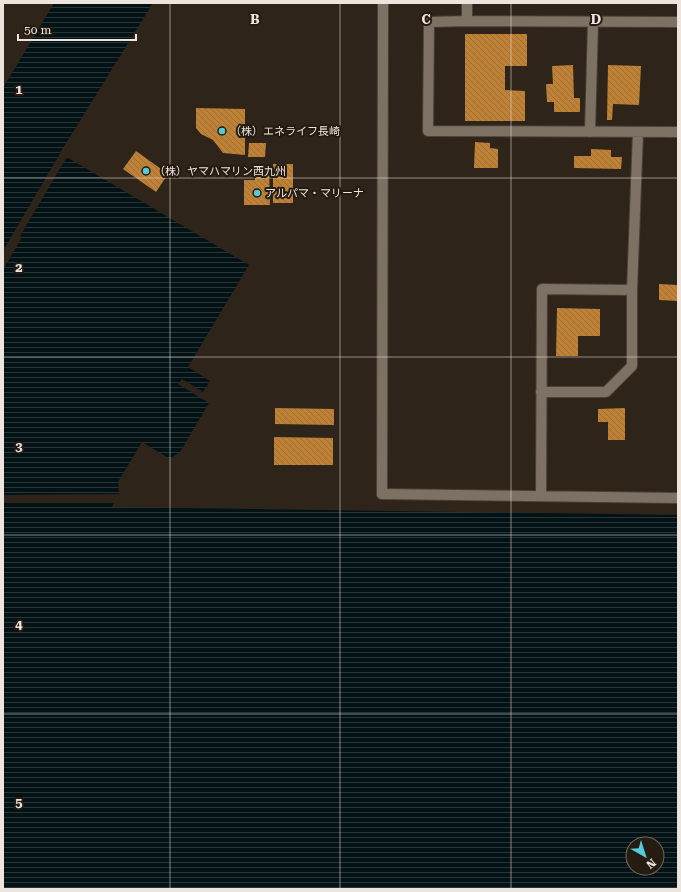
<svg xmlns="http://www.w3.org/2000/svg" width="681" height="892" font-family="'Roboto Serif','Noto Sans JP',serif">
<defs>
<pattern id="water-rules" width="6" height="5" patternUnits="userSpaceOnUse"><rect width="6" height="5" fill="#031214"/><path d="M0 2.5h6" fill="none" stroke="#283436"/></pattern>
<pattern id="building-back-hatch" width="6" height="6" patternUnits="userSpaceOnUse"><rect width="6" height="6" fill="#be8135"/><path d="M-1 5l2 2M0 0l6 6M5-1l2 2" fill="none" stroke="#9a6f39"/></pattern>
</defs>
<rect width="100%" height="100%" fill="#2f2419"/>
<path fill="url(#water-rules)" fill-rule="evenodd" d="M 54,3 L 153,3 L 60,153 L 249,265 L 188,367 L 210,381 L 203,392 L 182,379 L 178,384 L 209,403 L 180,452 L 170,459 L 142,442 L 118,482 L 119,494 L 112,507 L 678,515 L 678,889 L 3,889 L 3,88 ZM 633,844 L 657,844 L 657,868 L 633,868 Z"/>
<path fill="#2f2419" d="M 62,150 L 68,155 L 20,236 L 22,237 L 3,270 L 3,251 Z
M 120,494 L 116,503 L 3,503 L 3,495 Z"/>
<path fill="url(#building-back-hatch)" d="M 465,34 L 527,34 L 527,66 L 505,66 L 505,90 L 525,91 L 525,121 L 465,121 Z
M 573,65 L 574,98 L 580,98 L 580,112 L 554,112 L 554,102 L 547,102 L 546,84 L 553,84 L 552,66 Z
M 608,65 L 641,66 L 639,105 L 613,104 L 612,120 L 607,120 Z
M 196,108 L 245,109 L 245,155 L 223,153 L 213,140 L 201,134 L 196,128 Z
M 475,142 L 490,143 L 490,148 L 498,149 L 498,168 L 474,168 Z
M 249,143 L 266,143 L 265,157 L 248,157 Z
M 591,149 L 611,150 L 611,157 L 622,157 L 621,169 L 574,168 L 574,156 L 591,156 Z
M 136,151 L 168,174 L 156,192 L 123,169 Z
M 273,164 L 293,164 L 293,203 L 273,203 Z
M 269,166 L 270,205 L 244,205 L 244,180 L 255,180 L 255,167 Z
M 659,284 L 678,285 L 678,301 L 659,300 Z
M 557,308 L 600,309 L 600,336 L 578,336 L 578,356 L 556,356 Z
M 275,408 L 334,409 L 334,425 L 275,424 Z
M 625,408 L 625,440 L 608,440 L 608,422 L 598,422 L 598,409 Z
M 274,437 L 333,438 L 333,465 L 274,465 Z"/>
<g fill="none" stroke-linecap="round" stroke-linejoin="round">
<g stroke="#4a4138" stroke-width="12">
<path id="minor" d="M 382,494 L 383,3"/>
</g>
<g stroke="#4a4138" stroke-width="12">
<path id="tertiary" d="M 467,3 L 467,21 L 429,22 L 428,131 L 678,132
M 467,21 L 678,22
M 590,132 L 593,22
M 541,392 L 606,392 L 632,366 L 632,290
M 382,494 L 678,498
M 541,496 L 542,289 L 632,290 L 638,132"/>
</g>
<use href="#minor" stroke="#7d7163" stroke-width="10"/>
<use href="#tertiary" stroke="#7d7163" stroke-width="10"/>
</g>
<path fill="none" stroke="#ece4dd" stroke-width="1" stroke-opacity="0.55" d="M 170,3 L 170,889M 340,3 L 340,889M 511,3 L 511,889M 3,178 L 678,178M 3,357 L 678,357M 3,535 L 678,535M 3,714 L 678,714"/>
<g fill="#53cbdb" stroke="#251b10" stroke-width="1.5">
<circle cx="222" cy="131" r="4"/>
<circle cx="146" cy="171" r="4"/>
<circle cx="257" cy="193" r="4"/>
</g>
<g text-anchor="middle" stroke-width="4" stroke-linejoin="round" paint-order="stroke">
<g font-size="11" fill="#ece4dd" stroke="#251b10" text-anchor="start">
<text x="230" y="135">（株）エネライフ長崎</text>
<text x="154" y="175">（株）ヤマハマリン西九州</text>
<text x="265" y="197">アルパマ・マリーナ</text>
</g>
</g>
<g font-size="13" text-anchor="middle" font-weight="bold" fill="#ece4dd" stroke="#251b10" stroke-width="4" stroke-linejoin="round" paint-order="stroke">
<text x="255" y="24">B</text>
<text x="426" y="24">C</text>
<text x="596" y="24">D</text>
<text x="19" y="94">1</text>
<text x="19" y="272">2</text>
<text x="19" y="451">3</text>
<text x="19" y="629">4</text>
<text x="19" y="807">5</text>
</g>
<rect width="681" height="892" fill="none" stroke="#ece4dd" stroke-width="8"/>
<g transform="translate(645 856) rotate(141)"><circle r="19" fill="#251b10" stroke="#756b62"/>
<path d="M0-3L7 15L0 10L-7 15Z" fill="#53cbdb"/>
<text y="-6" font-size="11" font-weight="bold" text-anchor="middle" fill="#ece4dd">N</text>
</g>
<path d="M18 34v6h118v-6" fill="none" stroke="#ece4dd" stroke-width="2"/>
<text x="24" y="34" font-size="12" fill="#ece4dd" stroke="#251b10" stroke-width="3" paint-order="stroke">50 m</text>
</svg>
